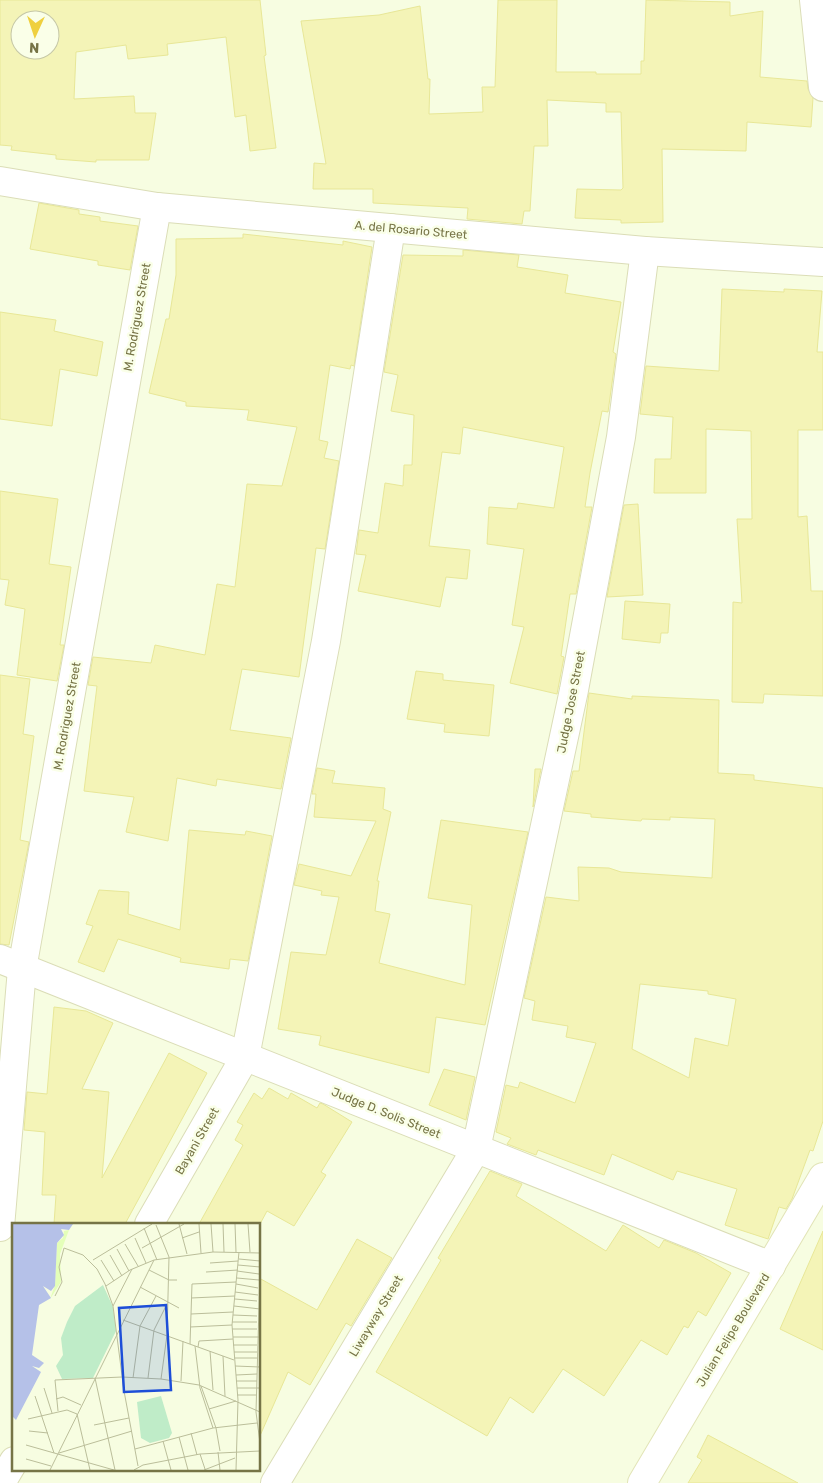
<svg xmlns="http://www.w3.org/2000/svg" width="823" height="1483" font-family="Rubik,sans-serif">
<rect width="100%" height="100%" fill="#f7fde1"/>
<path fill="#f4f4b7" stroke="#e8e797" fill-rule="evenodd" d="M 0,0 L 260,0 L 266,55 L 264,56 L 276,148 L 250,151 L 246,115 L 235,117 L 226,37 L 167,44 L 168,55 L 128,59 L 126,45 L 76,52 L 74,99 L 134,96 L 135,113 L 156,113 L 149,160 L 96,160 L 96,162 L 56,159 L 56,155 L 11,150 L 12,146 L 0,145 ZM 20,20 L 50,20 L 50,50 L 20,50 Z
M 498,0 L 557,0 L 556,72 L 596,72 L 596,74 L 641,74 L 641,61 L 644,61 L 646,0 L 730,2 L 730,16 L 763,11 L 760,77 L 807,81 L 808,89 L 813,98 L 811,127 L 747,122 L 746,151 L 662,149 L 663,222 L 621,223 L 621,220 L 575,218 L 577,189 L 621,190 L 623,188 L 621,112 L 606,112 L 606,103 L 547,100 L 548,146 L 534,146 L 530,211 L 524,211 L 522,224 L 467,219 L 468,208 L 373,203 L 373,189 L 313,189 L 314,163 L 326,164 L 301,21 L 379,15 L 420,6 L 428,79 L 430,79 L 429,114 L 483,112 L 482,87 L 495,87 Z
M 39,203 L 79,210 L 79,214 L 100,217 L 100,221 L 138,226 L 130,270 L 98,265 L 98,261 L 30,249 Z
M 243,234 L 343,245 L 343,241 L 372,247 L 354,366 L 351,365 L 350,369 L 330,365 L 319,440 L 328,442 L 324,458 L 339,461 L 325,549 L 316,548 L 299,677 L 242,669 L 230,730 L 291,738 L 281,789 L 217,779 L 216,786 L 177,778 L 168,841 L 126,832 L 134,797 L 84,791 L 97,686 L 88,685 L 93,657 L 151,663 L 155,645 L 205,655 L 217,584 L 235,587 L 247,484 L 282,486 L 297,427 L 247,420 L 249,410 L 186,406 L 186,402 L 149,393 L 166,319 L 169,319 L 176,275 L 176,239 L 243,238 Z
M 463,250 L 519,255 L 517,267 L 568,275 L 565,293 L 621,302 L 613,352 L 616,354 L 608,412 L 602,411 L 590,473 L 585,507 L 592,507 L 576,594 L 570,594 L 561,656 L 564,657 L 557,694 L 510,683 L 524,627 L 512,625 L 524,549 L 487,544 L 489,507 L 517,509 L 518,503 L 554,508 L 564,447 L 463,427 L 460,454 L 442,452 L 429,546 L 470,550 L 467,579 L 446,577 L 440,607 L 358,591 L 366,555 L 356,554 L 359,530 L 378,533 L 385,483 L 403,486 L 404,465 L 412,465 L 414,415 L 391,411 L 398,375 L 384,372 L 403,255 L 463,256 Z
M 722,289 L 784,292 L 784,289 L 822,291 L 817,352 L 823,352 L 823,430 L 798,430 L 798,517 L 807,516 L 811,591 L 823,591 L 823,696 L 764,694 L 763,703 L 732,702 L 733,602 L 742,603 L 737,519 L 752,519 L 751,431 L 706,429 L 706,493 L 654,493 L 655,459 L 671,459 L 673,417 L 640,414 L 646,366 L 719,371 Z
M 0,312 L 56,320 L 54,331 L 103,342 L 97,376 L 60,369 L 52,426 L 0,419 Z
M 0,491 L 58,499 L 49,564 L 71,567 L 60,645 L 64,645 L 57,681 L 17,675 L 25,609 L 5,605 L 9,580 L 0,579 Z
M 638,504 L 643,595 L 607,597 L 624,505 Z
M 625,601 L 670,604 L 668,633 L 661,633 L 660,643 L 622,639 Z
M 416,671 L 443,674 L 443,680 L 494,685 L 489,736 L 444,732 L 445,724 L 407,719 Z
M 0,675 L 30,679 L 23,734 L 34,736 L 20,840 L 29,842 L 9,945 L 0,944 Z
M 589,693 L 632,699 L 632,696 L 719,700 L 718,773 L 754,775 L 754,780 L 823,788 L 823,1121 L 813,1151 L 810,1150 L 792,1199 L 786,1209 L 779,1207 L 768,1239 L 725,1225 L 737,1189 L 677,1171 L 673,1180 L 612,1154 L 604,1175 L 538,1150 L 536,1155 L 507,1144 L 511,1138 L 496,1132 L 506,1085 L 518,1088 L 520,1082 L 575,1103 L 596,1043 L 566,1037 L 568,1026 L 532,1020 L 535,1001 L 524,998 L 546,897 L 579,901 L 578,867 L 609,868 L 621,872 L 712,878 L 715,819 L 670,817 L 670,820 L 642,819 L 641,821 L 591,817 L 591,814 L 564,811 L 573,771 L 579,771 ZM 640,984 L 708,991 L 708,994 L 736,999 L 728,1046 L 695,1038 L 689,1078 L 632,1049 Z
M 317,768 L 335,771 L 332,783 L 385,788 L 383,809 L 391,812 L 377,881 L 379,881 L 375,911 L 390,914 L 379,963 L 465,985 L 472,905 L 428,898 L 441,820 L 528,832 L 485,1025 L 436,1017 L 429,1073 L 319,1045 L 321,1036 L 278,1029 L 291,952 L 326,955 L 339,897 L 321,895 L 322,891 L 294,885 L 299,864 L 351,876 L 376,821 L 314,817 L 316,794 L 312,794 Z
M 535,769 L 541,769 L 533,807 Z
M 189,830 L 245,835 L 246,831 L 272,836 L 248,961 L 230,959 L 229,969 L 180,962 L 181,958 L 118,939 L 104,972 L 78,962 L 93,926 L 86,924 L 99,890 L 129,892 L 128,914 L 180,930 Z
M 54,1007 L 86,1011 L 113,1023 L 82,1089 L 109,1092 L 102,1178 L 169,1053 L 207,1073 L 125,1224 L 54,1224 L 56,1195 L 42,1195 L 45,1132 L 24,1130 L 27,1092 L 47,1094 Z
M 444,1069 L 475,1077 L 466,1120 L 429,1105 Z
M 269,1088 L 288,1099 L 291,1093 L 317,1108 L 320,1103 L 323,1104 L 352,1122 L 321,1172 L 326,1175 L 294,1226 L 267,1211 L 260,1224 L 199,1224 L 243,1145 L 235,1140 L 243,1125 L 237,1122 L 254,1093 L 262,1099 Z
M 490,1171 L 522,1184 L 516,1196 L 606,1251 L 623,1225 L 659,1248 L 664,1240 L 696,1253 L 731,1273 L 706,1316 L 698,1311 L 688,1328 L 684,1326 L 667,1355 L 641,1340 L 604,1396 L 563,1369 L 533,1413 L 510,1397 L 487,1436 L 376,1372 L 441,1260 L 438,1258 Z
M 823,1231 L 823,1350 L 780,1329 Z
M 357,1239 L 392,1258 L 351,1326 L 346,1323 L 310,1385 L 288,1372 L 259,1438 L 259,1278 L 317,1310 Z
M 708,1435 L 798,1483 L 688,1483 L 702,1460 L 697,1457 Z"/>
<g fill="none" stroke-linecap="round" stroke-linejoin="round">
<g stroke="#dbddb7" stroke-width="30">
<path id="minor" d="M 814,0 L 823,87
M 149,1224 L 245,1057 L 326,641 L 391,228
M 0,1227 L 22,969 L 157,207
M 1,1483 L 14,1461
M 275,1483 L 476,1149 L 574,690 L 621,437 L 645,251"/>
</g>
<g stroke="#dbddb7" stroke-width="30">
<path id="tertiary" d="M 0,181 L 157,207 L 645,251 L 823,262
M 0,959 L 771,1266"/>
</g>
<g stroke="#e2e4b7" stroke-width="30">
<path id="secondary" d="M 642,1483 L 823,1177"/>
</g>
<use href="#minor" stroke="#fff" stroke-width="28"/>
<use href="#tertiary" stroke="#fff" stroke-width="28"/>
<use href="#secondary" stroke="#fff" stroke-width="28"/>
</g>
<g text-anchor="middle" stroke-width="5" stroke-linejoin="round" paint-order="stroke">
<g font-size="12" fill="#767446" stroke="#faffe8">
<text transform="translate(411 230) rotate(5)" y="4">A. del Rosario Street</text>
<text transform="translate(137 317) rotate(-80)" y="4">M. Rodriguez Street</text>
<text transform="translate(571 702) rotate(-79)" y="4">Judge Jose Street</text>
<text transform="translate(67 716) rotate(-80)" y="4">M. Rodriguez Street</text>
<text transform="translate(386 1113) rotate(22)" y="4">Judge D. Solis Street</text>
<text transform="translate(197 1141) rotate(-60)" y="4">Bayani Street</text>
<text transform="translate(376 1316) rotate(-59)" y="4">Liwayway Street</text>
<text transform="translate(733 1330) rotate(-59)" y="4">Julian Felipe Boulevard</text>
</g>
</g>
<g transform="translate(12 1223)">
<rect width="248" height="248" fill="#f7fde1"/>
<path d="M 91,62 L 101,84 L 104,108 L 81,155 L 50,156 L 44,143 L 51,132 L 49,115 L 55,99 L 63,83 ZM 149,173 L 160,210 L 157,215 L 138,220 L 129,215 L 125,179 Z" fill="#bfecc8"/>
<path d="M 57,7 L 48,31 L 49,59 L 38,76 L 43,62 L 45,20 L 51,15 L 52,8 Z" fill="#e4ffb9"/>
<path d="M 0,1 L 61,1 L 57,7 L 49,6 L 52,12 L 45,20 L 43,63 L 39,68 L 31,63 L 39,75 L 27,82 L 20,132 L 32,140 L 27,145 L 20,143 L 29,149 L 4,197 L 0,193 Z" fill="#b5c1e8"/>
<path fill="none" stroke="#bbbe9a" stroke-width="1" d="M 167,1 L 175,31M 187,1 L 189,30M 199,1 L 201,29M 211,1 L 212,29M 223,1 L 224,29M 236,1 L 238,29M 144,2 L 157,34 L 155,112 L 149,156M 132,5 L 145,37M 123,15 L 134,40M 170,15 L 187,9M 113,21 L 126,43M 130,25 L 172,1M 105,26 L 117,48M 98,32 L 110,53M 227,36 L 248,38M 81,37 L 140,1M 89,37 L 102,58M 198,40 L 226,38M 226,42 L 248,44M 137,47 L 157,57 L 165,57M 225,48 L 247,51M 194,49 L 226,47M 248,49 L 244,189 L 248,220M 225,55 L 247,57M 224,61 L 246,65M 94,63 L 118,47 L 142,37M 128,64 L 167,85M 223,69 L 246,72M 43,73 L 50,59 L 47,44 L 52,25 L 71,32 L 85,46 L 93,61 L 101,83 L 112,168 L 126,243M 179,75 L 223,73M 223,76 L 245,78M 101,83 L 120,46M 222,83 L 248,86M 179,91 L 221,89M 221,92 L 245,93M 111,97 L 222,137M 220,99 L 245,99M 178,104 L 220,102M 220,106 L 245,106M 221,114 L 248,114M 178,121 L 180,61 L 224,59M 221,122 L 245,122M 183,123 L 188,165 L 201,205M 186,124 L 187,118 L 221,116M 198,128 L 201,167M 222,129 L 245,129M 211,133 L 213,173M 222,135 L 245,135M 223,143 L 248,144M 224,152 L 245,151M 83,155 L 103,247M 121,155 L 128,103 L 144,73M 136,155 L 142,107 L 155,81M 169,158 L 171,118M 224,158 L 245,158M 189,163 L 204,205 L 208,228M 32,165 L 40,190M 225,165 L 248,165M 225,172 L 245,172M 23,173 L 42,230M 44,176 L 51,174 L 69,182M 197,186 L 224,178M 46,188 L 43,157 L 110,154 L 149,156 L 187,162 L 248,189M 16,196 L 55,187 L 65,191 L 78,247M 82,202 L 117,195M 17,208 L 36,210M 179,210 L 185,232M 167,214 L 176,247M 151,218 L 159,247M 14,222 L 102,247M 123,226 L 201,205 L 245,200M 206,229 L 208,247M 47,230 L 120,208M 188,231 L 193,246M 14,236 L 39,243M 38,247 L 142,37 L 201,29 L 248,30M 122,247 L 131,242 L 188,231 L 248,228M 192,247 L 223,235M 224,247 L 226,177 L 220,102 L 227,29"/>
<path fill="#1d4ed8" fill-opacity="0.15" stroke="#1d4ed8" stroke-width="2.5" d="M 154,82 L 159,167 L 112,169 L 107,85 Z"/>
<rect width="248" height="248" fill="none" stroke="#767446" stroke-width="2.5"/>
</g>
<g transform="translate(35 35) rotate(183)"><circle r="24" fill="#faffe8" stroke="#c5c7a7"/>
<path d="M0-4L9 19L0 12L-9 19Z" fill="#efd03f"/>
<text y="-8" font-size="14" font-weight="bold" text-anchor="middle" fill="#767446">N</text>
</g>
</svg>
